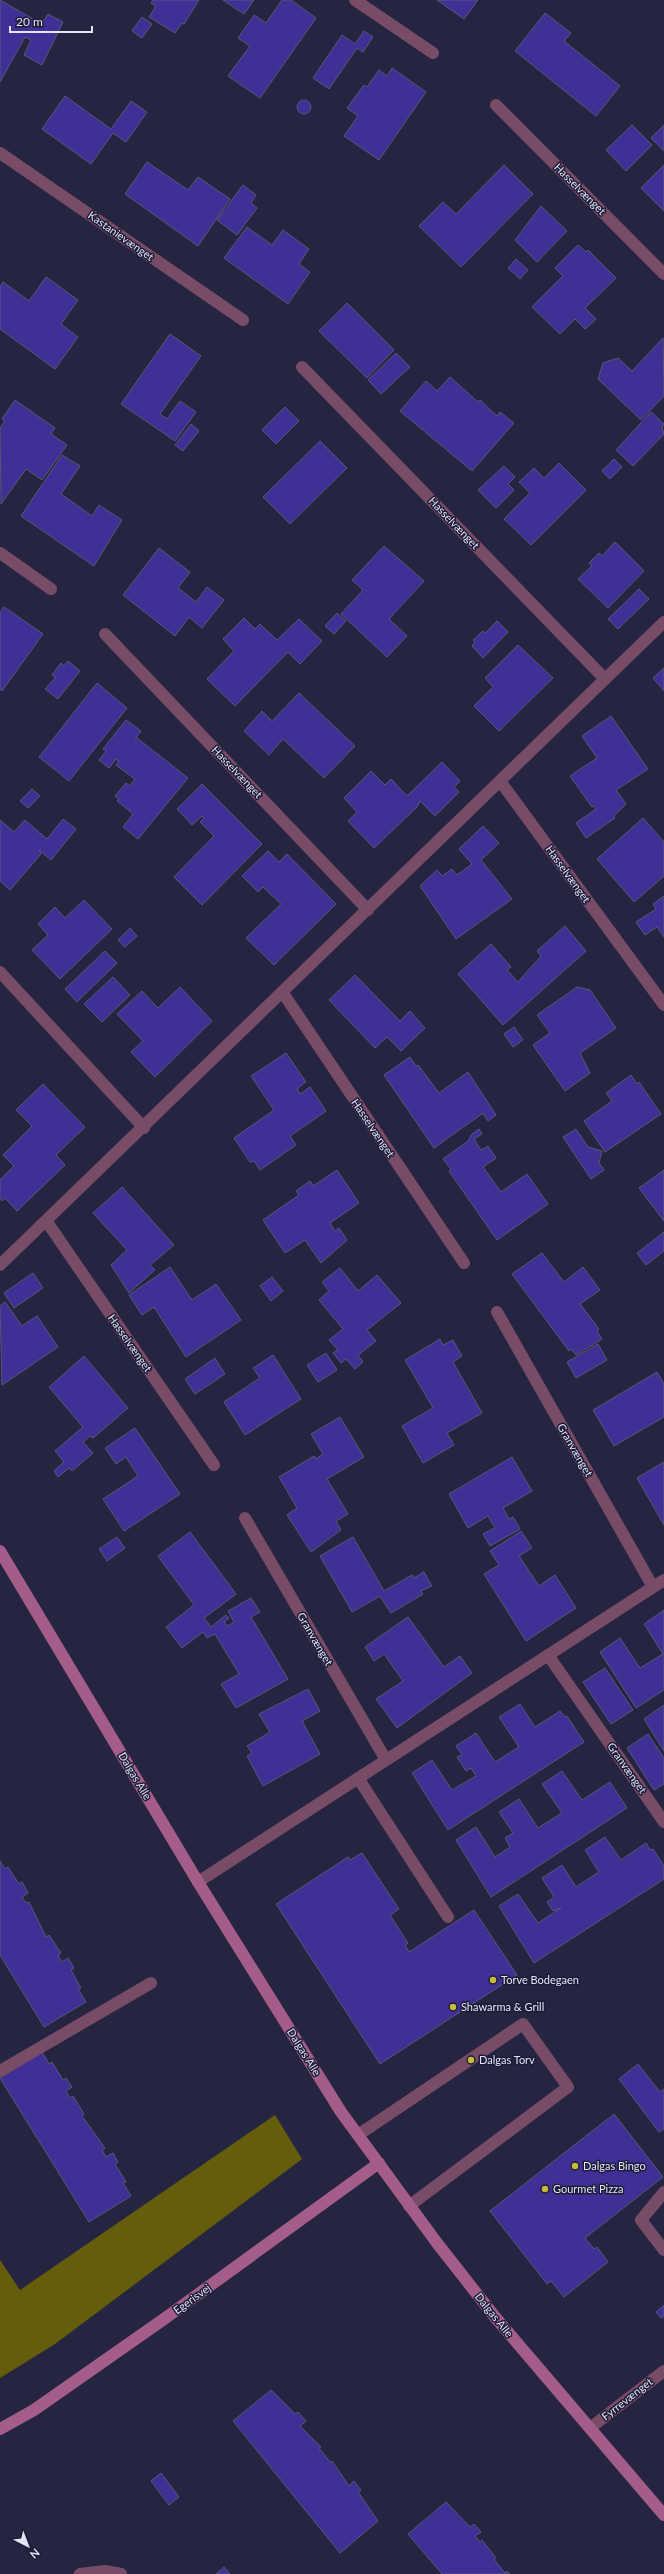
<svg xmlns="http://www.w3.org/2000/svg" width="664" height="2574" font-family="Lato,sans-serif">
<rect width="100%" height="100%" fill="#262541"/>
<path fill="#645d0b" d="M 275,2115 L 302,2159 L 55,2344 L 0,2378 L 0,2260 L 20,2290 Z"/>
<path fill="#402f94" stroke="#575877" d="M 0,0 L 42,24 L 48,14 L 63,22 L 42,65 L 24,55 L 31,40 L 25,37 L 0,82 Z
M 153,0 L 199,0 L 184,24 L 182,23 L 175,33 L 149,17 L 156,6 L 151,3 Z
M 223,0 L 254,0 L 244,14 Z
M 282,0 L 291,0 L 316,18 L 260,98 L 228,76 L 250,46 L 238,38 L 254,15 L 266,23 Z
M 437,0 L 478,0 L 464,19 Z
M 545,13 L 571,33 L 564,41 L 620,86 L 596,116 L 515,51 Z
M 142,17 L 152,24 L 142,38 L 132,31 Z
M 364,31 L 373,37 L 363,52 L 357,48 L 329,89 L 313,78 L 342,35 L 355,44 Z
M 392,68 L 426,92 L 379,160 L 344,136 L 358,116 L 347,108 L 364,85 L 367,87 L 379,70 L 387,76 Z
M 65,96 L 111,129 L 131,101 L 147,112 L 126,142 L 113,133 L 91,164 L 42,129 Z
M297 107a7 7 0 1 1 14 0a7 7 0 1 1-14 0Z
M 632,125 L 652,145 L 626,171 L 606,150 Z
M 664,125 L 664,151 L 651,138 Z
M 147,162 L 188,190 L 198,177 L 230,199 L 198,246 L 125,194 Z
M 504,165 L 533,194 L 461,267 L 419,226 L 443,202 L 456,214 Z
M 664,165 L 664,211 L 641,188 Z
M 243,185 L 256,195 L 251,203 L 257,208 L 237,235 L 217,220 Z
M 541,206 L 567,231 L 537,262 L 515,240 Z
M 247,227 L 272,245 L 283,230 L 309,249 L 299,264 L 310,272 L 288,304 L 224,258 Z
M 578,245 L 586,252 L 588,250 L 616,278 L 585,308 L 596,319 L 585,329 L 575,319 L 560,334 L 532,307 L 563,276 L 555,268 Z
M 516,259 L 528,270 L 520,279 L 508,268 Z
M 46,277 L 78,300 L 61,324 L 78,337 L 55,369 L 0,329 L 0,287 L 3,282 L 29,301 Z
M 347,303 L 394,350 L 367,378 L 319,331 Z
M 170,334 L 201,356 L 160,414 L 167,419 L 180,401 L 196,412 L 175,441 L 121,404 Z
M 663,338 L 664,396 L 641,420 L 598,379 L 603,363 L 618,358 L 632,371 Z
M 396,353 L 410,367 L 381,394 L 368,380 Z
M 450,377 L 478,402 L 480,400 L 497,416 L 500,412 L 514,423 L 472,471 L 400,411 L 426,381 L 437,391 Z
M 15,400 L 55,428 L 51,434 L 67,445 L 42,480 L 26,469 L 1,504 L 0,428 L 5,421 L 2,419 Z
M 285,407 L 299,421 L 276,444 L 262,430 Z
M 651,412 L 664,424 L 662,428 L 664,434 L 633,466 L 616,450 Z
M 191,424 L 199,431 L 183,451 L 175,445 Z
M 320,441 L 347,468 L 290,524 L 263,497 Z
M 62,455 L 80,466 L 61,494 L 92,516 L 99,505 L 122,520 L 94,566 L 21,516 Z
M 614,459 L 622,467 L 610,479 L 602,471 Z
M 559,463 L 586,490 L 531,545 L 504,519 L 530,493 L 519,482 L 534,468 L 544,478 Z
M 504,466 L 515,477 L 508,484 L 514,490 L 496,508 L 478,490 Z
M 615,542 L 644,571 L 608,608 L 578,579 L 592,566 L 589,563 L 599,553 L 602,556 Z
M 384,546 L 424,581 L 389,619 L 407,636 L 387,657 L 341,614 L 363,590 L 352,580 Z
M 159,548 L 190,572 L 178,588 L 196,602 L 207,587 L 224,600 L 202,628 L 189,617 L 175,636 L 123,595 Z
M 639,589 L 649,599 L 618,629 L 608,619 Z
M 4,607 L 43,634 L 2,691 L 0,689 L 0,613 Z
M 337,613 L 346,621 L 334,634 L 325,626 Z
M 244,618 L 255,629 L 260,624 L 277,640 L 299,619 L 322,641 L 300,664 L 288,652 L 235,706 L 207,679 L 234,651 L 223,639 Z
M 497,621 L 508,632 L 483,658 L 472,646 L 475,642 L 473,640 L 483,631 L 485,633 Z
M 518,645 L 553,678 L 499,731 L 474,706 L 493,687 L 485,678 Z
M 68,661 L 80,671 L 58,699 L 45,689 L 56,677 L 52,675 L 61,663 L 64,666 Z
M 664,668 L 664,691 L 653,678 Z
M 97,683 L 127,708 L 69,781 L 39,757 Z
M 299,693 L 355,746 L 324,778 L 283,739 L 269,755 L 244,731 L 262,711 L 272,721 Z
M 611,716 L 648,769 L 616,790 L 626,804 L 614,816 L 615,818 L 586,838 L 576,823 L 596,809 L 594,806 L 592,807 L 570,776 L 597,758 L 582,736 Z
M 126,720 L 141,731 L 135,739 L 137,738 L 188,778 L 138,839 L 123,827 L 133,814 L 117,801 L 119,799 L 115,796 L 126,783 L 130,786 L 135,779 L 116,765 L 119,761 L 116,759 L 109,768 L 99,760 L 106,751 L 103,749 Z
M 442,762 L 460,781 L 454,787 L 459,792 L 435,816 L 420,801 L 417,807 L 374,848 L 348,821 L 357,812 L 344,798 L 371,771 L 385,785 L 391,779 L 407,796 Z
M 202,784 L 262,844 L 202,905 L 174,877 L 214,836 L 200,822 L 204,818 L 202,816 L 192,825 L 177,809 Z
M 32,789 L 40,796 L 28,808 L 20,801 Z
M 643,818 L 664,842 L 664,876 L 634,902 L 597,859 Z
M 63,819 L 76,829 L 51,860 L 39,850 L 41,854 L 10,890 L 0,881 L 0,820 L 14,832 L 25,820 L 47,839 Z
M 483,826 L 499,843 L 481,860 L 512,899 L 456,939 L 420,886 L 437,870 L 442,876 L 452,869 L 457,875 L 472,864 L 459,849 Z
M 268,851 L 279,862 L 287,854 L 336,904 L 274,965 L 246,938 L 281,904 L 263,887 L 258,892 L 242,876 Z
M 664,896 L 664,937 L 657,927 L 645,935 L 636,922 L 656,909 L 653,904 Z
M 84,900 L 112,929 L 60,979 L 32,950 L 48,935 L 38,924 L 55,907 L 65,918 Z
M 565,926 L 586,951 L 503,1025 L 458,974 L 491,944 L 511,967 L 507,970 L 518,982 L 541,956 L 537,951 Z
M 130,928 L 137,936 L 125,947 L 118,940 Z
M 105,951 L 117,963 L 77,1002 L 65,989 Z
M 355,975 L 400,1021 L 410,1011 L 425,1028 L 401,1051 L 387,1037 L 375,1048 L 329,1000 Z
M 113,977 L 130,995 L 102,1022 L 84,1004 Z
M 180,987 L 212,1021 L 155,1077 L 131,1052 L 143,1041 L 117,1014 L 142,991 L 158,1008 Z
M 577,987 L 590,990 L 616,1028 L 580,1053 L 590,1073 L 565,1091 L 533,1045 L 550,1033 L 537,1015 Z
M 514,1027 L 523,1040 L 513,1047 L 504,1034 Z
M 286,1053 L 306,1082 L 297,1089 L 300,1094 L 310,1087 L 326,1111 L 290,1136 L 296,1145 L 260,1170 L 254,1161 L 250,1162 L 234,1138 L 274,1110 L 251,1076 Z
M 410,1057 L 416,1066 L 418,1065 L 439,1093 L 468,1072 L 496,1115 L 488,1121 L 483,1113 L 434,1148 L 384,1075 Z
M 631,1075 L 637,1084 L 639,1082 L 661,1114 L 605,1152 L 584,1121 L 612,1101 L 606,1093 Z
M 43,1084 L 85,1127 L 56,1155 L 65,1165 L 17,1211 L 5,1198 L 2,1201 L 0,1198 L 0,1180 L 14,1166 L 3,1155 L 32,1126 L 16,1110 Z
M 479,1129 L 482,1134 L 474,1139 L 481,1150 L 488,1146 L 496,1158 L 483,1167 L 501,1192 L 527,1174 L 548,1204 L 497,1240 L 449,1171 L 451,1169 L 443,1159 L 468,1141 L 472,1134 Z
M 576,1129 L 588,1147 L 602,1151 L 599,1163 L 604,1170 L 591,1179 L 563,1137 Z
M 337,1170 L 359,1203 L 330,1223 L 335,1231 L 339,1228 L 347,1240 L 321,1263 L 305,1240 L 285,1253 L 263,1220 L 299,1195 L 296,1191 L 310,1181 L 313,1186 Z
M 664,1170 L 664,1221 L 639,1188 Z
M 122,1187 L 174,1245 L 150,1265 L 155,1270 L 129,1293 L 111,1265 L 127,1250 L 93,1213 Z
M 664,1232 L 664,1251 L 646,1265 L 637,1253 Z
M 542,1253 L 564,1282 L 583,1267 L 600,1290 L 580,1304 L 599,1329 L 597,1331 L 602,1339 L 576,1355 L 571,1349 L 569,1351 L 512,1274 Z
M 170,1267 L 192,1300 L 216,1284 L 241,1320 L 186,1357 L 154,1307 L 142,1315 L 129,1295 Z
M 340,1268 L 358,1291 L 377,1275 L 401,1303 L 367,1330 L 376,1341 L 358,1355 L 363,1362 L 355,1369 L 346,1359 L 341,1363 L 333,1353 L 338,1350 L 329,1340 L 343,1329 L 319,1300 L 329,1291 L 322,1282 Z
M 33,1273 L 43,1288 L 14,1308 L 4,1293 Z
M 272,1277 L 283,1291 L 271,1301 L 260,1286 Z
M 5,1302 L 22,1326 L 37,1316 L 58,1347 L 2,1385 L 0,1306 Z
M 440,1339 L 443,1345 L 453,1340 L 462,1356 L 453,1362 L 482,1413 L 447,1433 L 454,1445 L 423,1463 L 402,1426 L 433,1408 L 405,1360 Z
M 598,1344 L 607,1360 L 576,1378 L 567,1362 Z
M 326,1353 L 337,1370 L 318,1382 L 307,1365 Z
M 273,1355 L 301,1399 L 245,1435 L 224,1402 L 260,1378 L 253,1368 Z
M 84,1356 L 128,1408 L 93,1438 L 90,1436 L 83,1442 L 93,1453 L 72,1471 L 69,1468 L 58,1477 L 54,1471 L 64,1462 L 55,1451 L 83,1427 L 49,1387 Z
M 215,1358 L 225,1374 L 195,1394 L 185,1379 Z
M 657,1372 L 664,1384 L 664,1417 L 614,1446 L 593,1410 Z
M 340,1417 L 364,1457 L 327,1479 L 348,1514 L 336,1521 L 341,1530 L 311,1552 L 287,1515 L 297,1508 L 279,1477 L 314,1456 L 316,1459 L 323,1454 L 311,1434 Z
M 135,1428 L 180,1494 L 124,1531 L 103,1499 L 138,1476 L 126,1457 L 116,1464 L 105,1448 Z
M 512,1457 L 532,1491 L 503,1508 L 509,1519 L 513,1517 L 520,1529 L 490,1546 L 483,1534 L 495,1528 L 488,1516 L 468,1528 L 449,1494 Z
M 664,1462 L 664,1525 L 637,1478 Z
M 521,1531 L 532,1548 L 519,1556 L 539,1586 L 555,1575 L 576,1608 L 526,1641 L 484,1574 L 499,1565 L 490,1551 Z
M 190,1532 L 236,1594 L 204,1618 L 211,1627 L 226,1615 L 229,1618 L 224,1622 L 228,1626 L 234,1622 L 228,1611 L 251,1598 L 260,1612 L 251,1617 L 288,1679 L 236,1708 L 221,1684 L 239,1674 L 215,1634 L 207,1638 L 203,1632 L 182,1648 L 166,1627 L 194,1605 L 158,1556 Z
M 117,1537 L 125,1548 L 107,1561 L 99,1549 Z
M 353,1537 L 384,1591 L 412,1575 L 414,1578 L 424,1572 L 432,1586 L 421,1591 L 423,1594 L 391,1613 L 380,1596 L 352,1612 L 320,1556 Z
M 664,1610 L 664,1690 L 636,1708 L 600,1652 L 620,1638 L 640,1668 L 663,1654 L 644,1624 Z
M 408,1617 L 444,1667 L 460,1656 L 472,1673 L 397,1728 L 376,1699 L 403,1681 L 384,1654 L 374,1661 L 365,1647 Z
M 605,1668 L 633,1710 L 611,1724 L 583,1682 Z
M 308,1689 L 320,1711 L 302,1721 L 320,1754 L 263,1786 L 247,1756 L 252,1753 L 247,1746 L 270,1732 L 259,1714 Z
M 520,1704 L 535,1727 L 560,1711 L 565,1717 L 567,1716 L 584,1742 L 448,1830 L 412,1773 L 432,1760 L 452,1790 L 476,1776 L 471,1768 L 466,1771 L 457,1757 L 462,1755 L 456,1746 L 476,1733 L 495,1762 L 519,1747 L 499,1717 Z
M 664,1705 L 664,1751 L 644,1719 Z
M 648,1734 L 664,1758 L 664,1784 L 654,1790 L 627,1748 Z
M 562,1771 L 582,1800 L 610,1782 L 627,1808 L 491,1897 L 456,1840 L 476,1827 L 495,1857 L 510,1847 L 505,1838 L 513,1833 L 499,1812 L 519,1799 L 538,1828 L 562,1813 L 542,1784 Z
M 605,1837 L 621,1860 L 646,1843 L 650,1850 L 653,1849 L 664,1866 L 664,1879 L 534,1963 L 499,1906 L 518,1894 L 538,1923 L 561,1908 L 553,1911 L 547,1902 L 554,1897 L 542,1878 L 562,1865 L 576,1887 L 599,1872 L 585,1850 Z
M 362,1853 L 399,1909 L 390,1915 L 408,1943 L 405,1945 L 409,1952 L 474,1910 L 517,1975 L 380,2064 L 276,1904 L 348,1857 L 350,1860 Z
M 0,1861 L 5,1869 L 8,1867 L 19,1884 L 22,1882 L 28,1893 L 22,1897 L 26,1903 L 29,1902 L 46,1937 L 49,1935 L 61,1953 L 58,1956 L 62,1962 L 68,1958 L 74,1968 L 71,1970 L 81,1988 L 78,1989 L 86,2002 L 44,2027 L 0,1955 Z
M 42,2052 L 49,2064 L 52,2062 L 63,2080 L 66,2078 L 72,2087 L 66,2091 L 70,2098 L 73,2096 L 84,2114 L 82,2116 L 105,2148 L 102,2150 L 106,2157 L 113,2153 L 118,2162 L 115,2164 L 126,2182 L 123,2183 L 131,2196 L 89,2222 L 0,2078 Z
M 638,2064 L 660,2092 L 664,2089 L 664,2129 L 659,2132 L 619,2079 Z
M 614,2114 L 663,2177 L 585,2238 L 594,2249 L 597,2247 L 608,2262 L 564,2297 L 551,2281 L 547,2284 L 490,2211 Z
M 664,2305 L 664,2316 L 661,2318 L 656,2312 Z
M 271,2390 L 295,2414 L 298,2412 L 306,2421 L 300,2426 L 321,2447 L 319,2448 L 330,2462 L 332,2461 L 349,2486 L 354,2481 L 361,2490 L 358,2492 L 378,2521 L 340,2553 L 233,2421 Z
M 161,2473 L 179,2497 L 169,2505 L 151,2481 Z
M 446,2502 L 470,2527 L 474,2524 L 481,2532 L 475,2536 L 480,2542 L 482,2540 L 496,2558 L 494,2559 L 505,2573 L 507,2571 L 510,2574 L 442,2574 L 408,2534 Z
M 224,2567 L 230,2574 L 216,2574 Z"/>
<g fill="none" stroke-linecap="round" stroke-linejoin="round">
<path stroke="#784c66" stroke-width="12" d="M 358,1778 L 448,1917
M 0,2071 L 151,1983
M 358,2135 L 523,2024 L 568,2087 L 409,2206
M 664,2192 L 641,2220 L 664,2250"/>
<path stroke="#784c66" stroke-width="12" d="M 355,0 L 433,53
M 496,105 L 664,274
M 0,153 L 243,320
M 302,367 L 605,679
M 0,553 L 51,589
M 105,634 L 368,910
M 500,781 L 664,1005
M 0,972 L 144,1128
M 283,993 L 464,1263
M 47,1222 L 214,1465
M 0,1265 L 664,622
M 497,1312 L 653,1587
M 245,1518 L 386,1760
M 548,1655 L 664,1822
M 198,1882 L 664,1580
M 590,2428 L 664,2371
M 80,2574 L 105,2571 L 121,2574"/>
<path stroke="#a45d88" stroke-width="12" d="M 0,1551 L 198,1882 L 341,2112 L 437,2243 L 495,2317 L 664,2515
M 0,2429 L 34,2410 L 164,2319 L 379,2163"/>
</g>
<g fill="#c7bb3c" stroke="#1d1c37" stroke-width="1.5">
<circle cx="493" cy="1980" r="4"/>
<circle cx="453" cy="2007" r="4"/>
<circle cx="471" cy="2060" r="4"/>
<circle cx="575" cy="2166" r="4"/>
<circle cx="545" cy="2189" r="4"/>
</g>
<g text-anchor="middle" stroke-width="3" stroke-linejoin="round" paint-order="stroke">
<g font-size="11" fill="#e3e4f7" stroke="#1d1c37">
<text transform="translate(580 189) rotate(45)" y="4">Hasselvænget</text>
<text transform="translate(121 236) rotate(35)" y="4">Kastanievænget</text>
<text transform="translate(454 523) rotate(46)" y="4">Hasselvænget</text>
<text transform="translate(237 772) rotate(46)" y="4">Hasselvænget</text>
<text transform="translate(568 874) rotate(54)" y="4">Hasselvænget</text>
<text transform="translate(373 1128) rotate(56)" y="4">Hasselvænget</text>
<text transform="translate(130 1343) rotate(55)" y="4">Hasselvænget</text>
<text transform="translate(575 1450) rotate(60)" y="4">Granvænget</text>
<text transform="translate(315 1639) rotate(60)" y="4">Granvænget</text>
<text transform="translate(627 1768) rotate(55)" y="4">Granvænget</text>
<text transform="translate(135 1776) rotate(59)" y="4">Dalgas Alle</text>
<text transform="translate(304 2052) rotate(58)" y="4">Dalgas Alle</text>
<text transform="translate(192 2299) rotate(-36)" y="4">Egerisvej</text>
<text transform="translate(494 2315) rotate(51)" y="4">Dalgas Alle</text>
<text transform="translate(627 2399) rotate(-38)" y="4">Fyrrevænget</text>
</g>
<g font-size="11" fill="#e3e4f7" stroke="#1d1c37" text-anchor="start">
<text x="501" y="1984">Torve Bodegaen</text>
<text x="461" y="2011">Shawarma &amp; Grill</text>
<text x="479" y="2064">Dalgas Torv</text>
<text x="583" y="2170">Dalgas Bingo</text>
<text x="553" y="2193">Gourmet Pizza</text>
</g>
</g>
<g transform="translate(28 2546) rotate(138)" stroke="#1d1c37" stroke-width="3" paint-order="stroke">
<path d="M0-3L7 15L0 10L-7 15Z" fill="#e3e4f7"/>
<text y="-6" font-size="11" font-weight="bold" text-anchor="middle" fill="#e3e4f7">N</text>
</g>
<path d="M10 26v6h82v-6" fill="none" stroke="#e3e4f7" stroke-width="2"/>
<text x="16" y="26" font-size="12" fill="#e3e4f7" stroke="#1d1c37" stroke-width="3" paint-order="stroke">20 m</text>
</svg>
